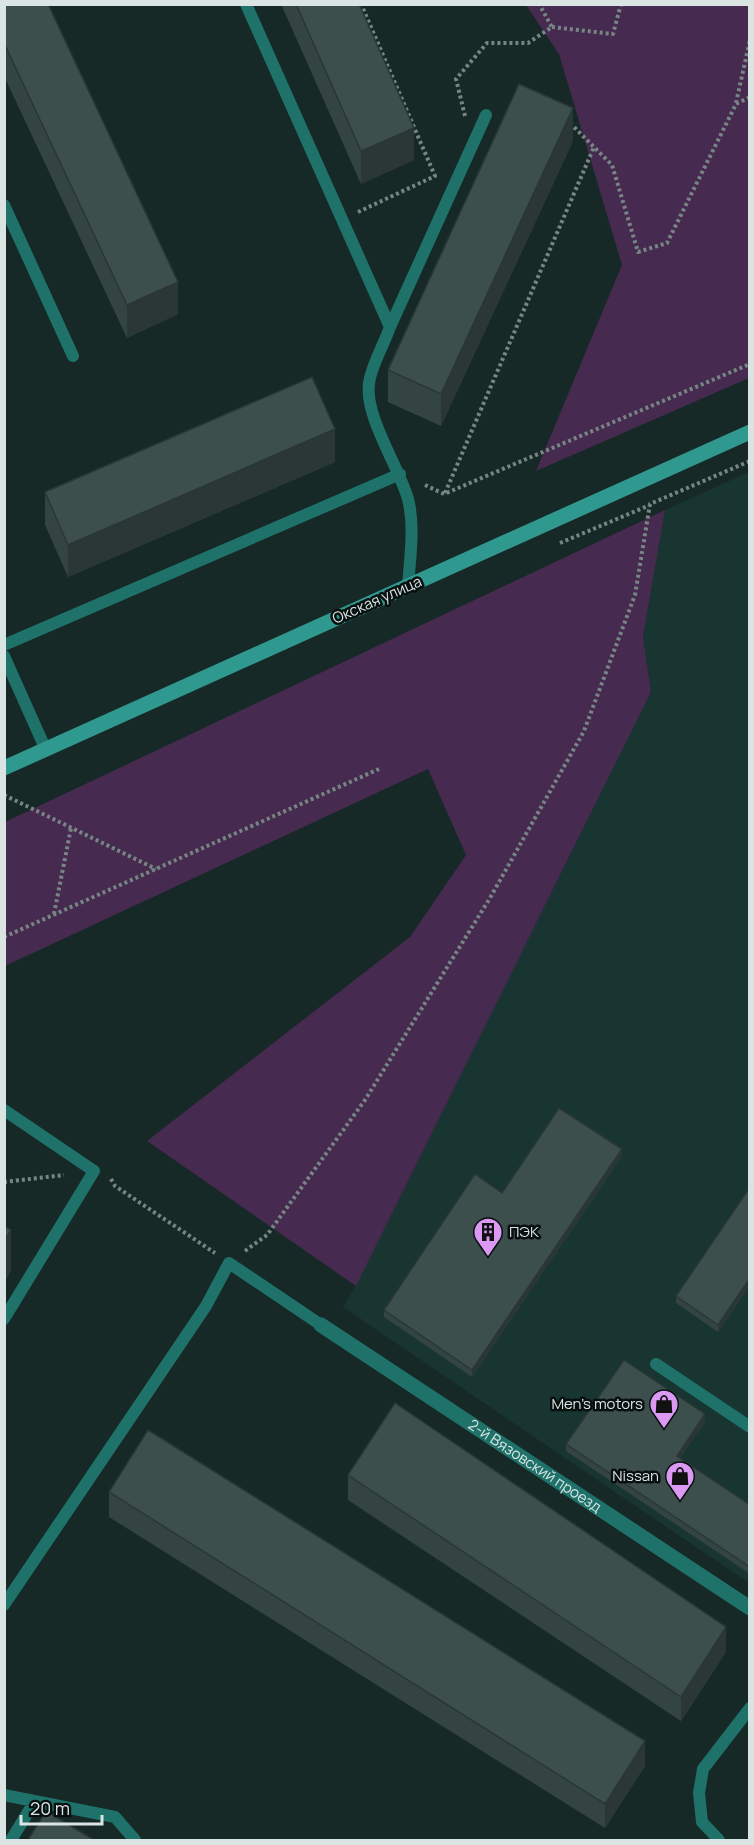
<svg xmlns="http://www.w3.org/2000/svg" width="754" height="1845" font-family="Manrope,sans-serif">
<rect width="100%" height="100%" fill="#172927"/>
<path fill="#193532" d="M 749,472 L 749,1583 L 343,1307 L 356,1286 L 651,692 L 643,637 L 665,510 Z"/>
<path fill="#462a50" d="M 526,5 L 750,5 L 749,378 L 536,471 L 622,265 L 559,54 Z
M 665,510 L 643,637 L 651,692 L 356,1286 L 147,1141 L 410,937 L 466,855 L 428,769 L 5,966 L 5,822 Z"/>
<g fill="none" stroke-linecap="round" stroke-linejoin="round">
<path stroke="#778684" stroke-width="4" stroke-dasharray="3 3" stroke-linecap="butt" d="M 552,27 L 613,34 L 621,4
M 736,103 L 750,40
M 465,116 L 456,79 L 487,43 L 528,43 L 552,27 L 539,4
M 570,123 L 612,165 L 638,252 L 667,243 L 736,104 L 750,97
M 358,212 L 435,176 L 361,4
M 425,485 L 444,494 L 750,364
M 445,493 L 594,147
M 560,543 L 650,505
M 4,795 L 156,869
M 54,914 L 71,828
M 4,937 L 379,769
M 111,1179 L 115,1186 L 215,1253
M 4,1182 L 64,1175
M 245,1251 L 267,1235 L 365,1100 L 490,898 L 584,731 L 635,595 L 650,504 L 750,461"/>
<path stroke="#1e726a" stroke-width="12" d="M 246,4 L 390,327 C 384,344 374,361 370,378 C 361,412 398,464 408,499 C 415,526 410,558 408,586
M 4,205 L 73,356
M 390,327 L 486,115
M 4,645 L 400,474
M 4,656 L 46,750
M 4,1110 L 94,1171 L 4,1319
M 656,1364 L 750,1427
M 4,1605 L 206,1306 L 229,1263 L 321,1325
M 4,1795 L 115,1817 L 135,1840
M 11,1840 L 35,1801
M 719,1840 L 702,1822 L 699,1793 L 703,1769 L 750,1708"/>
<path stroke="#1e726a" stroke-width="15" id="s1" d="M 321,1325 L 750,1608"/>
<path stroke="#30998f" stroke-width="15" d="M 4,768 L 750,432"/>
</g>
<path fill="#344442" d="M 4,4 L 178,314 L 127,338 L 4,76 Z
M 281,4 L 359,4 L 414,160 L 361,184 Z
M 573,141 L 441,426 L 388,402 L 388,370 Z
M 335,462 L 68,577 L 45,525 L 45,492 Z
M 622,1156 L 472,1377 L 384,1317 L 384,1310 L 502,1193 Z
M 750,1187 L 750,1285 L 718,1332 L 676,1303 L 676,1296 Z
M 705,1422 L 680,1458 L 750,1505 L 750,1574 L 566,1451 L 566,1444 Z
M 348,1475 L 726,1652 L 681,1721 L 348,1500 Z
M 109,1492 L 645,1766 L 605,1828 L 109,1517 Z"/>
<path fill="#2a3736" d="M 573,108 L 573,141 L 441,426 L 441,394 Z
M 414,128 L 414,160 L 361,184 L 361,151 Z
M 178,282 L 178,314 L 127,338 L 127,305 Z
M 335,429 L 335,462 L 68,577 L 68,545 Z
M 622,1149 L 622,1156 L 472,1377 L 472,1370 Z
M 11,1230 L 11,1271 L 4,1283 L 4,1241 Z
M 750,1278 L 750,1285 L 718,1332 L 718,1325 Z
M 705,1414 L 705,1422 L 677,1463 L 677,1456 Z
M 726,1627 L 726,1652 L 681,1721 L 681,1697 Z
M 645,1741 L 645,1766 L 605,1828 L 605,1804 Z"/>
<path fill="#3c4f4d" stroke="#2a3736" stroke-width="1.5" d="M 4,4 L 48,4 L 178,282 L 127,305 L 4,43 Z
M 296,4 L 359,4 L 414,128 L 361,151 Z
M 519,84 L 573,108 L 441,394 L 388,370 Z
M 312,377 L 335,429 L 68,545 L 45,492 Z
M 559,1108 L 622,1149 L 472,1370 L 384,1310 L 475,1174 L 502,1193 Z
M 750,1187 L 750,1278 L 718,1325 L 676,1296 Z
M 4,1226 L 11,1230 L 4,1241 Z
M 624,1360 L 705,1414 L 677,1456 L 750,1505 L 750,1567 L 566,1444 Z
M 395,1403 L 726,1627 L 681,1697 L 348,1475 Z
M 148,1430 L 645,1741 L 605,1804 L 109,1492 Z
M 46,1811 L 94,1840 L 28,1840 Z"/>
<defs>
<g id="building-pin" transform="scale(1.5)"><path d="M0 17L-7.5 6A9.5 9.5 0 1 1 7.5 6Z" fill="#dc99f4" stroke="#08100f"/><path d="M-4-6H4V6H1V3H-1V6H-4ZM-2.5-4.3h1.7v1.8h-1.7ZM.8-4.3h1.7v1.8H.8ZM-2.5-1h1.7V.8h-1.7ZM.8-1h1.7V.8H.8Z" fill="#111"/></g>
<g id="shop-pin" transform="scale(1.5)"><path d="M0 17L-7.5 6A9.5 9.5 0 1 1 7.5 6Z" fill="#dc99f4" stroke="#08100f"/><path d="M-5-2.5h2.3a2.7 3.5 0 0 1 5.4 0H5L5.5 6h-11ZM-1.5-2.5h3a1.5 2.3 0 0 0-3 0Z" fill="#111"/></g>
</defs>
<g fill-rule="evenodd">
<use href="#building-pin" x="488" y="1232"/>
<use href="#shop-pin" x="664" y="1404"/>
<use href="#shop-pin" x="680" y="1476"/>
</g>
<g text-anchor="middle" stroke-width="5" stroke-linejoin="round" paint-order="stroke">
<g font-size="15" fill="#d9e4e3" stroke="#08100f">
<text transform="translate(377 600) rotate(-24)" y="5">Окская улица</text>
<text dy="5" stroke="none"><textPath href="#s1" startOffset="256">2-й Вязовский проезд</textPath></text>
</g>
<g font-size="15" fill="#d9e4e3" stroke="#08100f" text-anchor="end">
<text x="509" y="1237" text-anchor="start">ПЭК</text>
<text x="643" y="1409">Men's motors</text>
<text x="659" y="1481">Nissan</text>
</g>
</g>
<rect width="754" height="1845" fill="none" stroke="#d9e4e3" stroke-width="12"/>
<path d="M21 1815v9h81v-9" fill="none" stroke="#d9e4e3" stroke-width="3"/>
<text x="30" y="1815" font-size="18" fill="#d9e4e3" stroke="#08100f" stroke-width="4.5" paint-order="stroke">20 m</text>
</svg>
